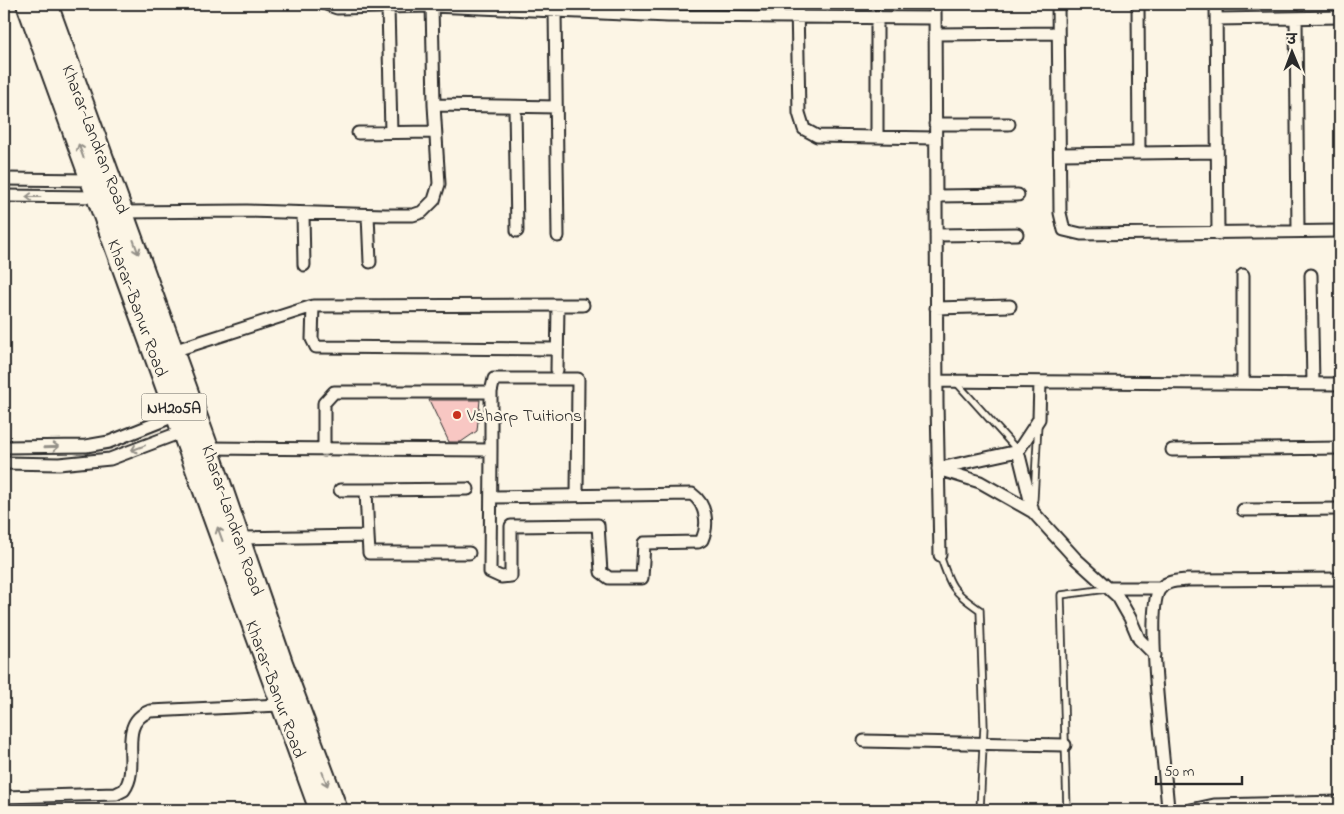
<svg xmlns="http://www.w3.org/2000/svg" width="1344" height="814" font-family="'Indie Flower','Playpen Sans Deva',sans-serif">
<rect width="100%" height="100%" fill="#fcf5e5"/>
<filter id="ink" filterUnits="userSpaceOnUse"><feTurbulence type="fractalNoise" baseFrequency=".02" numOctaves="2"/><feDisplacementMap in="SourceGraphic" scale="10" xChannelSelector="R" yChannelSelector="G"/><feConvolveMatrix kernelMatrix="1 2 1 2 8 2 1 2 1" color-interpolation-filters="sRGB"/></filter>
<g filter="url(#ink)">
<path fill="#f8c7c3" stroke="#2b2b2b" d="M 429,400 L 480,400 L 477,431 L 461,442 L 449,442 Z"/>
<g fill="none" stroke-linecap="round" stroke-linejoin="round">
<g stroke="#2b2b2b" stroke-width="9">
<path id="lane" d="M 956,382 L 1018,451
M 1034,499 L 1038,424
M 940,555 C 950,586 952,591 980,610 L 984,726 L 980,810
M 1067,810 L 1061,595 L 1107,589"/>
</g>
<g stroke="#2b2b2b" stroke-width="15">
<path id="street" d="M 326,4 L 337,8 L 432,6 L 579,12 L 579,4
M 797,4 L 799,113 L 804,129 L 817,136 L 935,138
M 935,4 L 937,403 L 940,555
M 1058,4 L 1060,213 L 1064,230 L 1081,234 L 1340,231
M 1138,4 L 1139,153
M 1216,4 L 1218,234
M 388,7 L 391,132
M 555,11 L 558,236
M 579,12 L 668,16 L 934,18
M 1296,18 L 1298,231
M 1216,19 L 1340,17
M 935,34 L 1057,33
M 434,105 L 556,107
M 515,107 L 517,231
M 935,124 L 1009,124
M 358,133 L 435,132
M 877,136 L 877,16
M 1060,154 L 1217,152
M 4,179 L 92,180
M 4,196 L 98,197
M 936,196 L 1018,195
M 117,212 L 247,211 L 385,215 L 413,215 L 422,212 L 434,200 L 439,184 L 434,105 L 432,4
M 303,213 L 304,265
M 368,215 L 370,262
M 936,235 L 1017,234
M 1243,275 L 1243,383
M 1311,275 L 1313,384
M 313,306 L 312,339 L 316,347 L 557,349
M 936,308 L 1010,306
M 173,351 L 313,306 L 583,305
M 557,370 L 558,306
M 937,381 L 1340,384
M 491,392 L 494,379 L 578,379 L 577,495
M 4,447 L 86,446 L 109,442 L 177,415
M 208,448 L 491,450 L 490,572 L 501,577 L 511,576 L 511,526 L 598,525 L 601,572 L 609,578 L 642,578 L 644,543 L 698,542 L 702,540 C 709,524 706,504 692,494 L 491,497
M 324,450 L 324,403 L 334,392 L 491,392 L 491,450
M 1172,450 L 1340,448
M 1018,451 L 1033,512
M 4,463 L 59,464 L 110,459 L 184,431
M 940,468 L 1018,451 L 1039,419 L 1040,382
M 938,469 L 980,482 L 1033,512 L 1075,558 L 1118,597 L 1130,618 L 1139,639 L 1155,655
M 340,490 L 366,490
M 1243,510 L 1340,509
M 368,536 L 369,553 L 469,553
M 239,538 L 368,536 L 366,490 L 468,489
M 1109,588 L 1161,588
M 864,741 L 1065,745
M 4,797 L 116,794 L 124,790 C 142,766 115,724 150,711 L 280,705
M 1168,810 C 1166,773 1144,614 1159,590 C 1165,581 1177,581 1187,580 L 1340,579
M 1191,810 L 1214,805 L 1340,802"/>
</g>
<g stroke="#2b2b2b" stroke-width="24">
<path id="highway" d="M 27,4 L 320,810
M 47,4 L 208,448 L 282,663 L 337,810"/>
</g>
<use href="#lane" stroke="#fcf5e5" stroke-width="5.5"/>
<use href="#street" stroke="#fcf5e5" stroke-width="11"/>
<use href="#highway" stroke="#fcf5e5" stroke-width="20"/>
</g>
<defs><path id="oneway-shaft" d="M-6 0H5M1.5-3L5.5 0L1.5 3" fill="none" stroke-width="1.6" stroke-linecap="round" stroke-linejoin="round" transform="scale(1.25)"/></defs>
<g stroke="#949088">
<use href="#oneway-shaft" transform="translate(81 151) rotate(-110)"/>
<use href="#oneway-shaft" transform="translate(33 197) rotate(-180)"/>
<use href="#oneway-shaft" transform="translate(136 247) rotate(70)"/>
<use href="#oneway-shaft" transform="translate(52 447) rotate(-2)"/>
<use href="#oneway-shaft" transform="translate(138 448) rotate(159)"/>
<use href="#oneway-shaft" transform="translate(220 534) rotate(-110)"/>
<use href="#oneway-shaft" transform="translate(325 779) rotate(69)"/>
</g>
</g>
<circle fill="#c8321e" stroke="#fcf5e5" stroke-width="2" cx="457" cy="415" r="5"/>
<g text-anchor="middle" stroke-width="4.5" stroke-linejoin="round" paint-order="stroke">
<rect fill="#fcf5e5" stroke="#6a6863" stroke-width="1" x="141.5" y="393.5" width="65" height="27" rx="4"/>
<g font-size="16" font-weight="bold" fill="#2b2b2b">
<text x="174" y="413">NH205A</text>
</g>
<g font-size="18" fill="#2b2b2b" stroke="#fcf5e5">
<text transform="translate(96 139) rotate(69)" y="6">Kharar-Landran Road</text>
<text transform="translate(138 308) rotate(70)" y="6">Kharar-Banur Road</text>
<text transform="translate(233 520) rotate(71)" y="6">Kharar-Landran Road</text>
<text transform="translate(276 689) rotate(70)" y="6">Kharar-Banur Road</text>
</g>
<g font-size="18" fill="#2b2b2b" stroke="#fcf5e5" text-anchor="start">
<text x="467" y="421">Vsharp Tuitions</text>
</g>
</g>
<rect width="1344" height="814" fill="none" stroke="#fcf5e5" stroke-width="20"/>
<rect x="10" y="10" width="1324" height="794" fill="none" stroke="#2b2b2b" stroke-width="2" filter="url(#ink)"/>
<g transform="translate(1292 52) rotate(359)" stroke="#fcf5e5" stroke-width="4" paint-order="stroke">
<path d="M0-4L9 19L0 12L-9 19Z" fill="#2b2b2b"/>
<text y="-8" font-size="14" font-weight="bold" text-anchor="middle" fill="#2b2b2b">उ</text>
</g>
<path d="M1156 776v8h86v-8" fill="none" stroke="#2b2b2b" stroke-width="2.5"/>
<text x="1164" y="776" font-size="15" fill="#2b2b2b" stroke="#fcf5e5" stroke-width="4" paint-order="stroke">50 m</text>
</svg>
